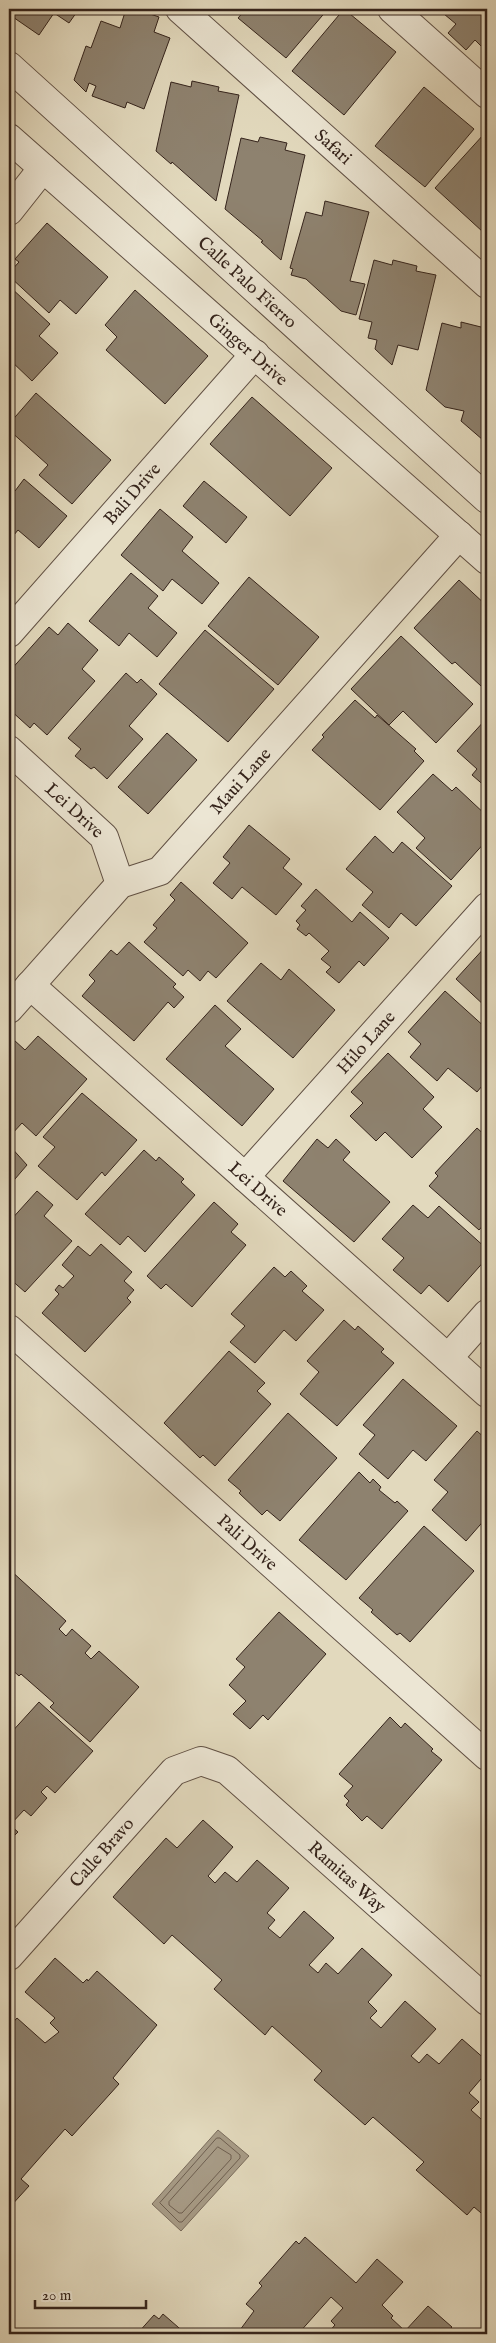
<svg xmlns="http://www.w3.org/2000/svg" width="496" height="2343" font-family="'IM FELL English',serif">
<rect width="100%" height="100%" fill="#e2d9bd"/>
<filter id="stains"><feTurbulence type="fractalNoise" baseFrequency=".004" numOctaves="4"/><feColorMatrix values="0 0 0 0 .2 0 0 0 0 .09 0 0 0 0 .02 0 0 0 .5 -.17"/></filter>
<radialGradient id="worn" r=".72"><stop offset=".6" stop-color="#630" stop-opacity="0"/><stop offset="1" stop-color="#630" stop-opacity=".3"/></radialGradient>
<path fill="#a79b86" stroke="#796b5b" d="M 218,2130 L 249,2156 L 181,2231 L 152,2204 Z"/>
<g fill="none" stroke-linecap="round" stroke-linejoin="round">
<path stroke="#6e5f50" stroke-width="1" d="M 217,2138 L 220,2138 L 240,2155 L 240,2158 L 182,2222 L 179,2222 L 160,2203 Z
M 218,2147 L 231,2155 L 231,2159 L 182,2213 L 179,2213 L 169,2205 L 169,2202 Z"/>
</g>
<path fill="#8e826f" stroke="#34231b" d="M 15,9 L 79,9 L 69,23 L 54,13 L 39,35 L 10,15 Z
M 126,9 L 136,9 L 159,17 L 154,32 L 170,38 L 144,109 L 127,102 L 125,108 L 92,96 L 96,86 L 89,83 L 86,92 L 74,80 L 86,46 L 91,48 L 101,21 L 120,28 Z
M 246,9 L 328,9 L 286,58 L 238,18 Z
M 344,9 L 396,52 L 344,115 L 292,71 Z
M 438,9 L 487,9 L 487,52 L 475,40 L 466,50 L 448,33 L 456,24 Z
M 192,81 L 219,87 L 218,91 L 239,95 L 216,201 L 172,162 L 171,164 L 156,151 L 171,82 L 191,87 Z
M 424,87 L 474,129 L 425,187 L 375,146 Z
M 484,134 L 487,138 L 487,227 L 483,232 L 435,188 Z
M 260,137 L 287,143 L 285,150 L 305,155 L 281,260 L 261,242 L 263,241 L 225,209 L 241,138 L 258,142 Z
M 325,201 L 369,212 L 350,281 L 365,284 L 356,315 L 341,311 L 306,279 L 291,275 L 293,269 L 290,268 L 306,212 L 322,216 Z
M 47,223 L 108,277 L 76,314 L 60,300 L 49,313 L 9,276 L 9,273 L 19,262 L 15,259 Z
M 374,260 L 392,265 L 393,260 L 417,266 L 416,271 L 436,275 L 418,350 L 398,345 L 392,365 L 375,349 L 377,340 L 368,338 L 372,322 L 359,319 Z
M 9,286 L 50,324 L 39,336 L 58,353 L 32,381 L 9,359 Z
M 135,290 L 208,356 L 165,404 L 106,350 L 117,337 L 105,325 Z
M 461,322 L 485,328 L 484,333 L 487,334 L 487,421 L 483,440 L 461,421 L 464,411 L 445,407 L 426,390 L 442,323 L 461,328 Z
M 36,393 L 111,460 L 72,504 L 39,475 L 48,465 L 9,430 L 9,424 Z
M 252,397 L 332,468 L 290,516 L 210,444 Z
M 24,479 L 67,516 L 39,548 L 18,530 L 9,541 L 9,486 L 15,491 Z
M 204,481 L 247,517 L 226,543 L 183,506 Z
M 160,509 L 193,537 L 182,551 L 219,583 L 202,604 L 172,579 L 163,591 L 121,555 Z
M 131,573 L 158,596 L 148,608 L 177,633 L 157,657 L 129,633 L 119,646 L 89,621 Z
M 249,577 L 319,637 L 278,685 L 208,626 Z
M 459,580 L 487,606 L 487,680 L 481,686 L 455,662 L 452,664 L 414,628 Z
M 68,623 L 98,650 L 82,669 L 95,681 L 47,735 L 34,723 L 30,728 L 9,709 L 9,672 L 49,627 L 58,635 Z
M 205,630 L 274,689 L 228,742 L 159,684 Z
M 401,636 L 473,704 L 436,743 L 403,711 L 389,725 L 351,689 Z
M 126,673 L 137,683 L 141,679 L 157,694 L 129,726 L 143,739 L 107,779 L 94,767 L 91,769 L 75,756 L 81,749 L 68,738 Z
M 355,700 L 375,718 L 377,715 L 416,749 L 414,751 L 424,761 L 380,810 L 312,750 L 324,737 L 322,735 Z
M 486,719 L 487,720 L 487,788 L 472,775 L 477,769 L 457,751 Z
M 167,733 L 197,760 L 148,814 L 118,787 Z
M 433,774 L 452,791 L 456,787 L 487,816 L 487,840 L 451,880 L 416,848 L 425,838 L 397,812 Z
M 249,825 L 290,859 L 283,868 L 302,884 L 276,915 L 242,887 L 232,899 L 213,883 L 230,863 L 223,857 Z
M 375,836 L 393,853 L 402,842 L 452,886 L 416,926 L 401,913 L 389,928 L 362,905 L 373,892 L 346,869 Z
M 181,882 L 248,943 L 216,978 L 208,971 L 200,981 L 188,970 L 183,976 L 144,942 L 157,928 L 153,925 L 175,900 L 170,895 Z
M 316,889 L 352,922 L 360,912 L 389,938 L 364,966 L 359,961 L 339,983 L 326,972 L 331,967 L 321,959 L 329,951 L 309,933 L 306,936 L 297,929 L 300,925 L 296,921 L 306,910 L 301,906 Z
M 129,942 L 176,984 L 173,987 L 184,997 L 174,1008 L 168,1002 L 134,1041 L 82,996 L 95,981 L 89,975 L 111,950 L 117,955 Z
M 487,945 L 487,1008 L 456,979 Z
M 261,963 L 281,980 L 289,969 L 335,1010 L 293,1058 L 227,1001 Z
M 445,991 L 487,1029 L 487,1040 L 482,1046 L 487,1050 L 487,1080 L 477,1092 L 448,1068 L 437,1081 L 410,1057 L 421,1044 L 408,1032 Z
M 215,1005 L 241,1029 L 225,1046 L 274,1089 L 242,1126 L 166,1059 Z
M 38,1036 L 87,1079 L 36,1136 L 22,1123 L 11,1135 L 9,1133 L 9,1046 L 14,1040 L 25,1050 Z
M 388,1053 L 434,1097 L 423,1109 L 442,1127 L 412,1158 L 385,1132 L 376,1141 L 350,1116 L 363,1103 L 351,1092 Z
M 82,1093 L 137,1140 L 105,1176 L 102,1172 L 77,1200 L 38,1166 L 55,1147 L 43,1137 Z
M 477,1128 L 487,1137 L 487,1221 L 479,1230 L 429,1186 L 438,1176 L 435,1173 Z
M 317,1139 L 328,1148 L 336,1139 L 350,1152 L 343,1160 L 390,1202 L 354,1242 L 283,1181 Z
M 9,1145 L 27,1165 L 9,1186 Z
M 144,1150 L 156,1161 L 159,1157 L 184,1179 L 181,1182 L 195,1195 L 145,1252 L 128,1236 L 120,1245 L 85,1214 Z
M 37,1191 L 53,1205 L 44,1216 L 72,1241 L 25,1292 L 9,1278 L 9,1222 Z
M 214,1202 L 238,1224 L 231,1232 L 246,1245 L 192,1307 L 166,1284 L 161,1289 L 147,1276 Z
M 413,1205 L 428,1218 L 439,1206 L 487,1249 L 487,1258 L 448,1302 L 429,1285 L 421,1294 L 393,1270 L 404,1258 L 382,1239 Z
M 101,1244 L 132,1272 L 124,1281 L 134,1290 L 127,1298 L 131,1302 L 85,1352 L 42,1313 L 59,1294 L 55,1290 L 59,1285 L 63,1288 L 74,1276 L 62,1265 L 78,1246 L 90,1256 Z
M 274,1267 L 285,1277 L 291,1271 L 307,1286 L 302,1291 L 324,1310 L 296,1341 L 284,1330 L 255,1363 L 230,1342 L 245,1326 L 231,1314 Z
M 344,1320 L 355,1330 L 358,1326 L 384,1349 L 381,1352 L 394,1363 L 337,1426 L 300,1394 L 319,1372 L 307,1361 Z
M 229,1351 L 265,1383 L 257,1391 L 271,1404 L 215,1466 L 203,1455 L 200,1458 L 164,1423 Z
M 403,1379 L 457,1426 L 426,1461 L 413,1450 L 388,1479 L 359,1454 L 375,1435 L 363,1425 Z
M 288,1413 L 337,1458 L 280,1521 L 267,1510 L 262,1515 L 239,1493 L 241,1491 L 228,1480 Z
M 477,1431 L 487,1440 L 487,1517 L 466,1541 L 432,1510 L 448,1492 L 434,1480 Z
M 359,1472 L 370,1483 L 373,1479 L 381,1487 L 379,1490 L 395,1503 L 397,1501 L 408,1511 L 346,1580 L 299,1540 Z
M 424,1526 L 474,1571 L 410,1642 L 400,1633 L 397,1635 L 371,1612 L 373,1610 L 359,1598 Z
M 487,1547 L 487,1560 L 481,1554 Z
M 9,1569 L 66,1621 L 59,1629 L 66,1636 L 72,1629 L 91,1646 L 85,1653 L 91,1659 L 99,1651 L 139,1687 L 90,1742 L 50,1707 L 54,1703 L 21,1674 L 19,1676 L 9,1667 Z
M 279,1612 L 326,1654 L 268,1720 L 263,1715 L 250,1729 L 233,1714 L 246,1701 L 229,1685 L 245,1667 L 236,1659 Z
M 39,1702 L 93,1751 L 55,1793 L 47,1786 L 41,1792 L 47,1798 L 31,1816 L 24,1810 L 10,1825 L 18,1832 L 9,1841 L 9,1735 Z
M 390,1717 L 401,1728 L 405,1723 L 433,1749 L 431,1751 L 442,1760 L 382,1829 L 367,1816 L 362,1821 L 346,1805 L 349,1801 L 344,1796 L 353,1786 L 339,1774 Z
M 203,1820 L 233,1847 L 208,1876 L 215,1883 L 225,1872 L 237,1882 L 257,1860 L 289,1888 L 267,1913 L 275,1920 L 268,1928 L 280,1938 L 304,1911 L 334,1938 L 309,1965 L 318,1973 L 326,1963 L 338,1974 L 362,1948 L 392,1975 L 368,2002 L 377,2011 L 370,2018 L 381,2028 L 405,2001 L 436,2029 L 411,2056 L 419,2063 L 427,2054 L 439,2064 L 462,2039 L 487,2061 L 487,2072 L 469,2093 L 479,2102 L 471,2110 L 481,2119 L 487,2112 L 487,2218 L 474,2207 L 467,2215 L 416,2170 L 424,2162 L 373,2117 L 365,2125 L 314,2080 L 322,2071 L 272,2026 L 265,2035 L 214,1989 L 222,1980 L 172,1935 L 164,1944 L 113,1897 L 166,1838 L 177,1848 Z
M 55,1958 L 83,1983 L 87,1979 L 88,1981 L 97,1971 L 157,2025 L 113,2078 L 119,2084 L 72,2136 L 65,2129 L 21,2179 L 29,2186 L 9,2208 L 9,2027 L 17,2018 L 45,2043 L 59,2032 L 50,2023 L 55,2018 L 25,1992 Z
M 305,2237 L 356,2283 L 377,2259 L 403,2282 L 382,2305 L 393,2316 L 391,2318 L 405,2331 L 428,2306 L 452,2327 L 445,2334 L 327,2334 L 335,2325 L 331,2321 L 343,2308 L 331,2297 L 298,2334 L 237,2334 L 254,2311 L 246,2304 L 262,2286 L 259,2283 L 296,2241 L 299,2244 Z
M 163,2314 L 186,2334 L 137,2334 L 154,2315 L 159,2319 Z"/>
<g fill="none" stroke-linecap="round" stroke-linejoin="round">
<g stroke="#605044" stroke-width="30">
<g id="minor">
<path id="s1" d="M 180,9 L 487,284"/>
<path d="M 392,9 L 487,94"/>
<path id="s2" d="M 9,66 L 487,499"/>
<path id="s3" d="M 9,138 L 487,560"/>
<path d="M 9,211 L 43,168"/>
<path id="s4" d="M 9,633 L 255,354"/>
<path id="s5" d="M 9,750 L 104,837 L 120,884"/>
<path id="s6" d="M 30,985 L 487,1393"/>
<path id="s7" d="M 9,1009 L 120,884 L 160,871 L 459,535"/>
<path id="s8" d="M 245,1177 L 487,907"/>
<path id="s9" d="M 9,1329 L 487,1756"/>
<path d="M 448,1358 L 487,1314"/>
<path id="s10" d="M 9,1956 L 174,1771 L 201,1761 L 227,1770 L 487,2001"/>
</g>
</g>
<use href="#minor" stroke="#ece6d4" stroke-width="28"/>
</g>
<g text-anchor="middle" stroke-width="4" stroke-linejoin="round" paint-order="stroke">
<g font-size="18" fill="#34231b" stroke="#ece6d4">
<text dy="6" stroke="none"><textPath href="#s1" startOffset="206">Safari</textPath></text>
<text dy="6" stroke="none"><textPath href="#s2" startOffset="322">Calle Palo Fierro</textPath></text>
<text dy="6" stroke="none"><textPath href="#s3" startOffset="319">Ginger Drive</textPath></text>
<text dy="6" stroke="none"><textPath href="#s4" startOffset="186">Bali Drive</textPath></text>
<text dy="6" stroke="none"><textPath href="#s7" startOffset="330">Maui Lane</textPath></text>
<text dy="6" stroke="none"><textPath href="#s5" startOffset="89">Lei Drive</textPath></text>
<text dy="6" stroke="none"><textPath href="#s8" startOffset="181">Hilo Lane</textPath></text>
<text dy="6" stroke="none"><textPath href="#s6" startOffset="306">Lei Drive</textPath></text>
<text dy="6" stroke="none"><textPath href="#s9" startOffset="320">Pali Drive</textPath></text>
<text dy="6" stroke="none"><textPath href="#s10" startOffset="139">Calle Bravo</textPath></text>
<text dy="6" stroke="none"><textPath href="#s10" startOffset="465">Ramitas Way</textPath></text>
</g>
</g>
<rect width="496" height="2343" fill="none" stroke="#e2d9bd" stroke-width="30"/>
<rect x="10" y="10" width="476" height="2323" fill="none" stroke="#34231b" stroke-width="2.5"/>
<rect x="15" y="15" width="466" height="2313" fill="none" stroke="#34231b"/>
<path d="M35 2300v8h111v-8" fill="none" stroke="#34231b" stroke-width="2.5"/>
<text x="42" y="2300" font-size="15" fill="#34231b" stroke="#ece6d4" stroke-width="4" paint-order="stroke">20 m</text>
<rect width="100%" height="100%" filter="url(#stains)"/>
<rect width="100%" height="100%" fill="url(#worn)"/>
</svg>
